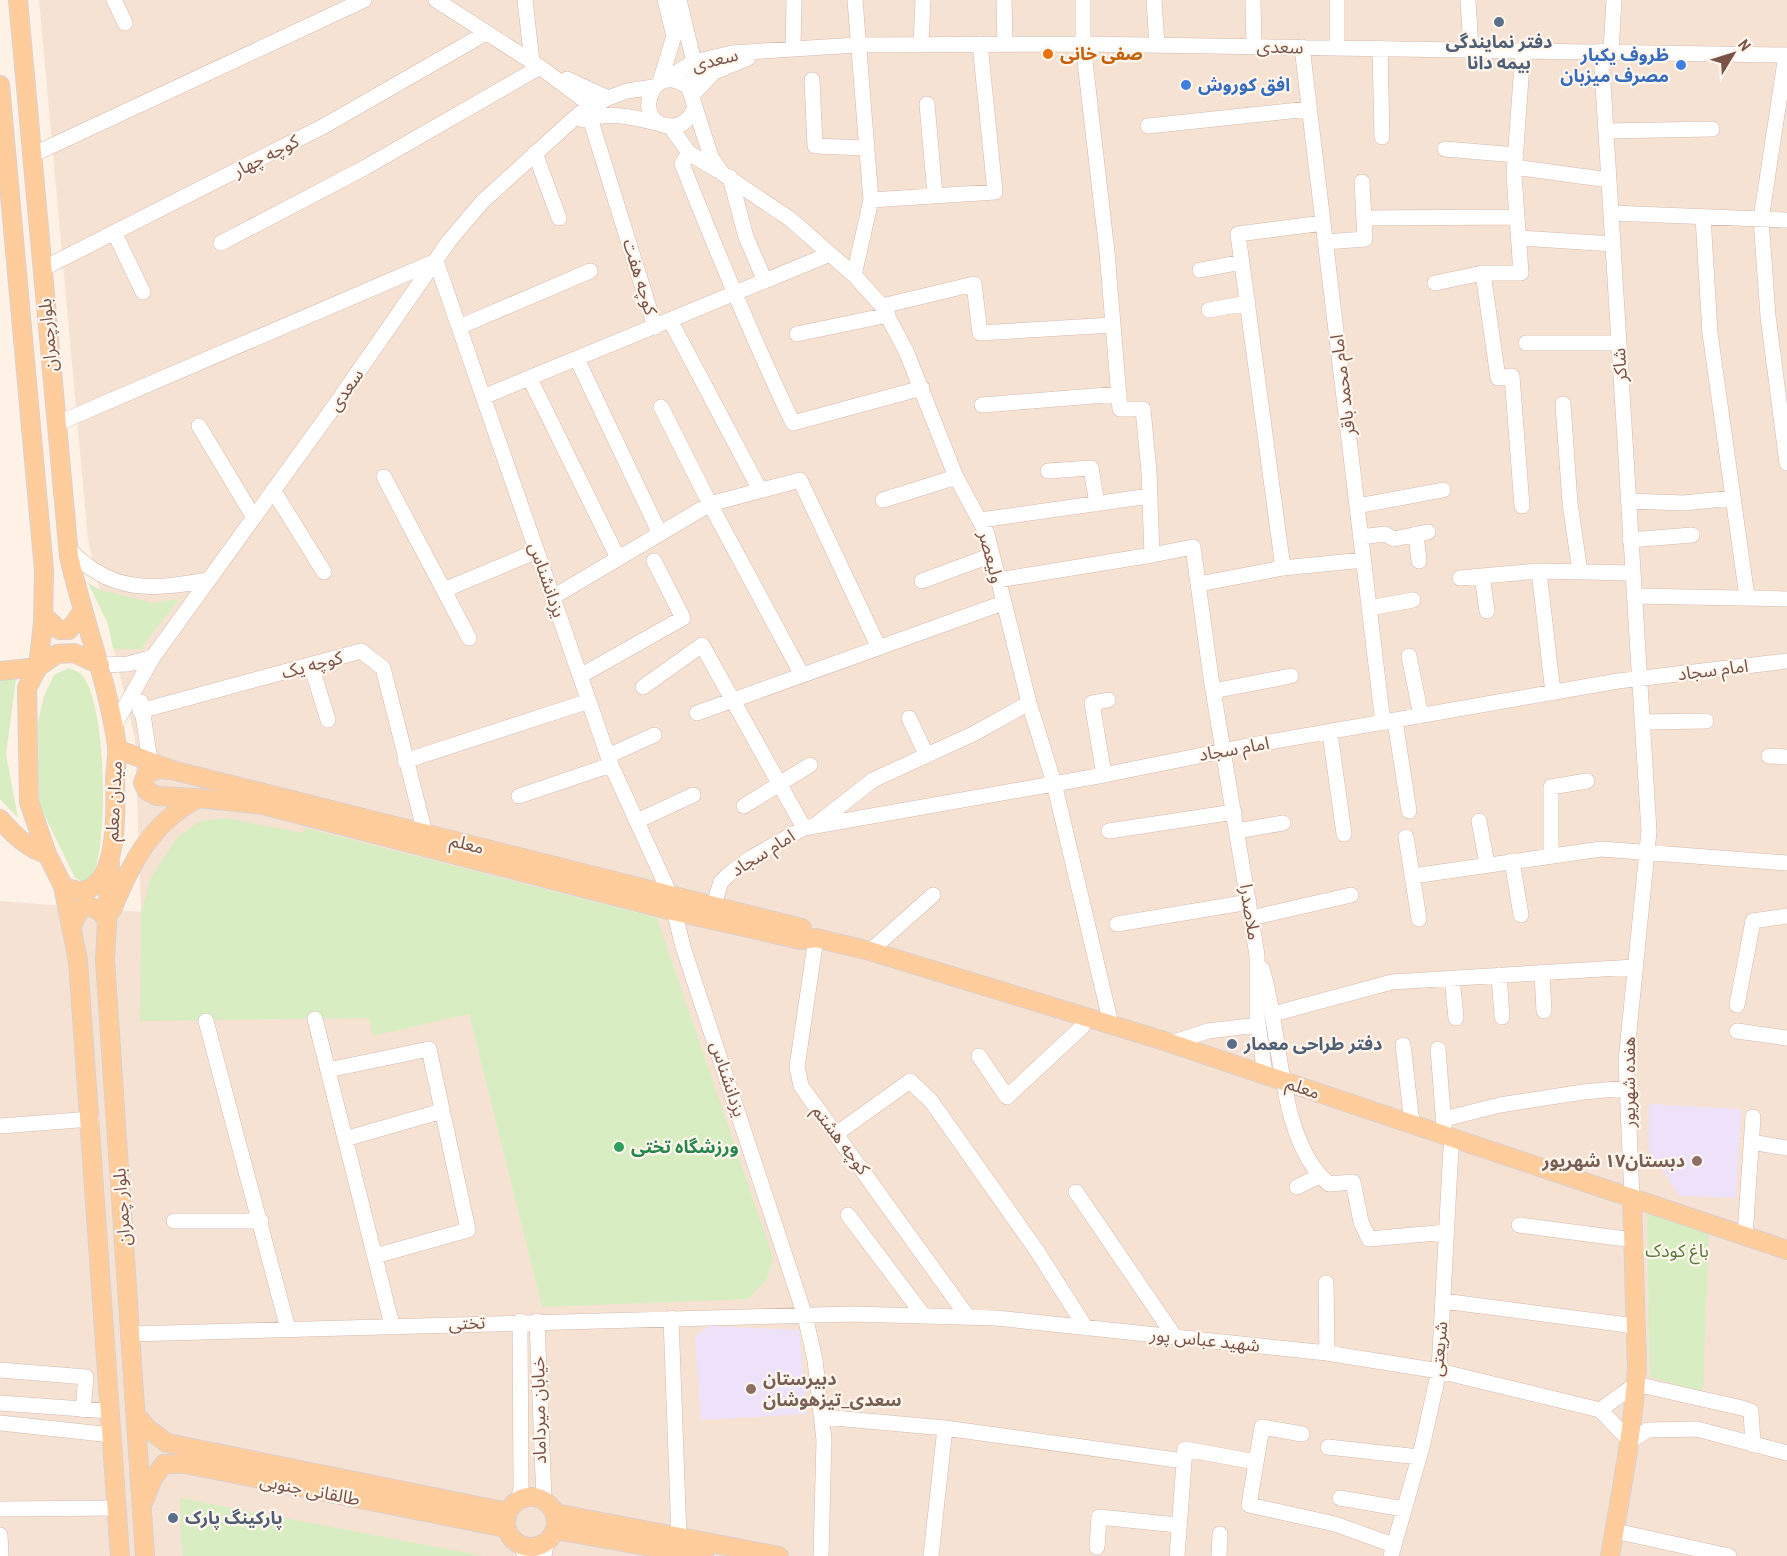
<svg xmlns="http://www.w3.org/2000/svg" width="1787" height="1556" font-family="'Archivo Narrow','Noto Sans Arabic',sans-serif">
<rect width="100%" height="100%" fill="#fef1e6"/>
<path fill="#f6e2d3" d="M 39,0 L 1787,0 L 1787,1556 L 0,1556 L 0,901 L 141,912 L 135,739 L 88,540 Z"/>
<path fill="#eee2fb" d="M 1649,1104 L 1741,1109 L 1736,1198 L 1680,1196 L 1649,1151 Z
M 709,1326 L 799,1330 L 807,1414 L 701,1420 L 695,1337 Z"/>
<path fill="#d9edc2" d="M 88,583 L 101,590 L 153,603 L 179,599 L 141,649 L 113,649 L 108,624 Z
M 69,668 C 73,670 78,671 81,674 C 107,700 109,846 92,877 L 82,882 L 75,878 L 39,804 L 38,722 L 44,696 L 54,675 Z
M 16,679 L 6,754 L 18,818 L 0,799 L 0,680 Z
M 226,818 L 302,833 L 306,828 L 657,918 L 773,1258 L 767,1279 L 748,1299 L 542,1307 L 469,1014 L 373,1036 L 369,1018 L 140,1021 L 141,913 L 151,878 L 177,838 L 200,821 Z
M 1647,1211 L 1709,1229 L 1703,1392 L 1650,1377 Z
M 180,1498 L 484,1556 L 182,1556 Z"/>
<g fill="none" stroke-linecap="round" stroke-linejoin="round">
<g stroke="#d4b9ad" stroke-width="16">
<path id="minor" d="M 114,0 L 125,23
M 436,0 L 540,67 L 592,106
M 525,0 L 532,62
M 679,0 L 694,62 L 693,94
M 855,0 L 871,200
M 1004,0 L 1005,44
M 1083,0 L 1083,44 L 1107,252 L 1120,409 L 1143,409 L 1149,472 L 1152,555 L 1193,547 L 1211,678 L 1257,955 L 1257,1016 L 1265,1075
M 1154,0 L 1157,45
M 1253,0 L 1254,46
M 1468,0 L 1471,49
M 921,44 L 923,0
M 1302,47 L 1383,723
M 1337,47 L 1337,0
M 793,48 L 794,0
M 1380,48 L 1382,137
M 1601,51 L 1649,831 L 1626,1061 L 1632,1198
M 1611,51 L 1614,0
M 1786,55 L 1761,219 L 1768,316 L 1787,463
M 567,79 L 608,98
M 812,80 L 815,146 L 866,148
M 663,81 L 694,62 L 732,53 L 857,45 L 1083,44 L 1787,55
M 660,82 L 674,36 L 665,0
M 693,94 L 714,72 L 748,58
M 927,104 L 935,195
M 694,110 C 689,119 683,126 673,126 C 630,128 650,56 689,88 L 711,157 L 723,174 L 790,219 L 854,275 L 882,306 L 906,351 L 956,477 L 987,534 L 1029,703 L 1054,783 L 1111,1024
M 590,118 L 655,327
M 583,120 C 608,111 632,117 657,123
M 670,126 L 689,153 L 717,170
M 1148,126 L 1309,109
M 1606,131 L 1712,129
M 1445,149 L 1516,155
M 535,153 L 559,218
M 689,153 L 682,164 C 717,252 752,338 793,423 L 922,388
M 32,155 L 364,0
M 1514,167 L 1609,180
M 730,177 L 746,237 L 765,281
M 1611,213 L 1787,220
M 1703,217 L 1710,333 L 1747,597
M 1364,218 L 1517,217
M 114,232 L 143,292
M 1519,238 L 1613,244
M 1325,242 L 1365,239 L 1362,182
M 221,243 L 366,167 L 540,67
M 42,269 L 324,126 L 486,33
M 1200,270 L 1242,262
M 1483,273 L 1498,378 L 1512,376 L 1522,506
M 854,275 L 871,200 L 995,192 L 980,44
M 1435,283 L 1483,273 L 1521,273 L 1514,175 L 1523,50
M 882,306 L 974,284 L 980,333 L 1113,325
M 1209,310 L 1248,303
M 670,320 L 760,490
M 459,327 L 590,271
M 797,334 L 888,315
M 1526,343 L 1619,343
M 577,359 L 660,534
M 530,379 L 618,558
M 483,397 L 830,254
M 1563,404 L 1570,503 L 1580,572
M 982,405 L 1119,394
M 661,407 L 710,504 L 800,480 L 879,648
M 56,424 L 436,261 L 611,765 L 670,894 L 683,947 L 805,1316 L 815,1360 L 824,1440 L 821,1556
M 199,426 L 253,516
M 1048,471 L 1091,468 L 1097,504
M 384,477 L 469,638
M 273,490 L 324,572
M 883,500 L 956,477
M 1628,501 L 1684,503 L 1732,498
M 1357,506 L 1443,490
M 981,520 L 1150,496
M 1416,534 L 1419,561
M 1361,537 L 1385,534 L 1394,539 L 1428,532
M 1630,540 L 1692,535
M 68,548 C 110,594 152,590 208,580
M 1283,568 L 1238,234 L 1323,223
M 1539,571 L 1553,693
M 1482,576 L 1487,611
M 1460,578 L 1539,571 L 1632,573
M 998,580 L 1152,555
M 922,581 L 992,555
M 1199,584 L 1283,568 L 1363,560
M 444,590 L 537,551
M 1634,596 L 1787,599
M 553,597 L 710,504 L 802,675
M 1369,608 L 1413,600
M 1409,656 L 1421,716
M 100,665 L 128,664 L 153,657
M 311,665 L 328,720
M 580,676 L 683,618 L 654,561
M 643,687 L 702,645 L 804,828
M 1213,691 L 1291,676
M 141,702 L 150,761
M 140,711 L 361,651 L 383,668 L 425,833
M 697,713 L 1003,603
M 909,718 L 926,754
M 1395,721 L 1409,811
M 1642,722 L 1706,721
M 113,728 L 153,657 L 333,408 L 449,241 L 483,201 L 579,114 L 608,98 L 627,91 L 654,87
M 1330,733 L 1344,834
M 608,756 L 654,735
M 1769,756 L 1787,757
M 405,761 L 589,701
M 1104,775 L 1092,703 L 1108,700
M 519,796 L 611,765
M 744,806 L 810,765
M 637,821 L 693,795
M 1479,821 L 1487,864
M 817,824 L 873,780 L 973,734 L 1029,703
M 1109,831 L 1234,812
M 1237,831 L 1283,823
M 1406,837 L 1419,919
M 1551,856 L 1551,787 L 1587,781
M 1512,861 L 1521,915
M 1413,876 L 1601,849 L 1787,863
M 714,904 L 721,882 L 728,875 L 749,859 L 804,828 L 1104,775 L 1252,745 L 1618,681 L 1787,661
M 1251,918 L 1351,895
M 1117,924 L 1249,902
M 816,938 L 797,1067 L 801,1086 L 968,1317
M 870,951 L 933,895
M 1262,969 C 1282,1030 1277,1141 1329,1184 L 1353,1182 L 1361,1222 L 1369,1239 L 1447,1232
M 1542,972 L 1544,1011
M 1499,975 L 1502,1017
M 1452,978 L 1456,1018
M 1737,1005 L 1753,921 L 1787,916
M 1273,1014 L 1392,982 L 1635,967
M 315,1019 L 392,1325
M 206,1021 L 288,1329
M 1737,1031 L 1787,1038
M 1171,1043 L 1208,1031 L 1258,1025
M 1403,1045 L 1412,1123
M 1438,1049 L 1444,1126
M 979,1056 L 1007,1097 L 1082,1027 L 1087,1017
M 328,1070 L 429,1049 L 468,1230 L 375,1256
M 1444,1119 L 1500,1105 L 1583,1092 L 1627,1088
M 0,1126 L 91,1119
M 836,1134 L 910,1081 L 931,1101 L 1037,1251 L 1086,1328
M 345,1139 L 442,1111
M 1751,1142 L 1787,1148
M 1297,1187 L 1319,1176
M 1076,1192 L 1175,1337
M 848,1215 L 924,1316
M 174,1221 L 261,1221
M 1519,1225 L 1633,1240
M 1745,1236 L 1753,1117
M 1326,1283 L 1327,1353
M 1443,1301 L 1635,1326
M 671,1318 L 679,1537
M 537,1321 L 544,1500
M 130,1334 L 851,1314 L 996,1318 L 1327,1353 L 1439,1371 L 1600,1410
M 0,1370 L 86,1377 L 83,1410
M 0,1403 L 110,1411
M 1600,1410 L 1630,1441 L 1648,1430 L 1697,1429 L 1787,1453
M 1600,1410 L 1636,1384 L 1742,1408 L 1751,1411 L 1753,1445
M 823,1417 L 945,1428 L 1184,1461
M 0,1423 L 112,1435
M 1302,1434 L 1262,1427 L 1249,1505 L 1335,1524 L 1393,1545
M 1328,1447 L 1419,1457
M 1340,1498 L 1404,1509
M 519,1499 L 521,1487 L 520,1321
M 0,1509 L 117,1508
M 1615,1531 L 1729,1556
M 0,1535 L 1,1556
M 522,1546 L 525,1556
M 1097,1547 L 1099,1517 L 1177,1525
M 544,1556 L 546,1543
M 931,1556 L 945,1428
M 1177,1556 L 1185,1449 L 1256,1462
M 1219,1556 L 1220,1534
M 1391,1556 L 1422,1447 L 1439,1371 L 1451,1147 L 1455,1137"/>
</g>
<g stroke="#dacfcc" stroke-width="20">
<path id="major" d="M 18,0 L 69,556 C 83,620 108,681 117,746 C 118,758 115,771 115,782 C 116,809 119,888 80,891 C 75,891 68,888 63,886
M 0,85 L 44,570 L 43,623 L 38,667
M 43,615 L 59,630 L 69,630 L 82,612
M 100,665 L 74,653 L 57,654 L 38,667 L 27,688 L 29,802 L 47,854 L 63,886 L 78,961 L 120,1556
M 0,671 L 38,667
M 117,749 L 172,770 L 802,928
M 172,770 L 159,769 L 147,773 L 143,783 L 147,791 L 157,796 L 199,798 L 263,805 L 673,911 L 801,940 L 816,938 L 870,951 L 1161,1040 L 1787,1250
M 0,819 C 13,834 28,849 47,854
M 110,863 L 105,960 L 145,1556
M 112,910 C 131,863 151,823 197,799
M 72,927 C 79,904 89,899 107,919
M 136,1415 L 147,1428 L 167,1443 L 508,1512
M506 1522a25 25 0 1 1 50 0a25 25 0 1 1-50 0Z
M 144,1501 L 153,1478 L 164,1464 L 185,1464 L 506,1528
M 555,1513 L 779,1556
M 555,1530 L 704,1556
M 1610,1556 C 1621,1493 1633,1431 1637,1367 L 1632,1198"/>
</g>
<use href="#minor" stroke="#fff" stroke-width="15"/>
<use href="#major" stroke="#ffcd9c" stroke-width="18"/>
</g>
<g fill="#5c6f8a" stroke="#fff6ee" stroke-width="2">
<circle cx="1499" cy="22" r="6"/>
<circle cx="1232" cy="1044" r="6"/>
<circle cx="173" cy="1518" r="6"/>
</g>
<circle fill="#e8710a" stroke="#fff6ee" stroke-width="2" cx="1048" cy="54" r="6"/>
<g fill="#3f7fe0" stroke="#fff6ee" stroke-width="2">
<circle cx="1681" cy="65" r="6"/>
<circle cx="1186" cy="85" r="6"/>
</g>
<circle fill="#2e9e5b" stroke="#fff6ee" stroke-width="2" cx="619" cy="1147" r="6"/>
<g fill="#8d6e63" stroke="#fff6ee" stroke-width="2">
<circle cx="1697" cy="1161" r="6"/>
<circle cx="751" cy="1389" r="6"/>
</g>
<g text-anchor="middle" stroke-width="4.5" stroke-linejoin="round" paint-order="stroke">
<g font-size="18" font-weight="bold" fill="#4e5e75" stroke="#fff6ee" text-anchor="start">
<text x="1499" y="48" text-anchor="middle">دفتر نمایندگی<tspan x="1499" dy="21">بیمه دانا</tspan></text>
<text x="1244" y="1050">دفتر طراحی معمار</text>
<text x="185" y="1524">پارکینگ پارک</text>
</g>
<g font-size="18" fill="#7a5348" stroke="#fff6ee">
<text transform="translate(1280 47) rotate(1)" y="6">سعدی</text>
<text transform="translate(715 60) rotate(-14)" y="6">سعدی</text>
<text transform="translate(266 156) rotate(-27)" y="6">کوچه چهار</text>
<text transform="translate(640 277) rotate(73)" y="6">کوچه هفت</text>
<text transform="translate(48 335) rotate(-95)" y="6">بلوارچمران</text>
<text transform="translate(1620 365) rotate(-93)" y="6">شاکر</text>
<text transform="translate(1343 385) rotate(-97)" y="6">امام محمد باقر</text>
<text transform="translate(346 390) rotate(-55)" y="6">سعدی</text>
<text transform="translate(991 557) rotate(75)" y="6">ولیعصر</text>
<text transform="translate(547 580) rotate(71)" y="6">یزدانشناس</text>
<text transform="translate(312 665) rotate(-15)" y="6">کوچه یک</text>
<text transform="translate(1713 670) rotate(-7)" y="6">امام سجاد</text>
<text transform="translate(1234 749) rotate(-10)" y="6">امام سجاد</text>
<text transform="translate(114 801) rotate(-87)" y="6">میدان معلم</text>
<text transform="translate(467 844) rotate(14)" y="6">معلم</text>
<text transform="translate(763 853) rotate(-32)" y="6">امام سجاد</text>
<text transform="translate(1250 912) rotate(81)" y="6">ملاصدرا</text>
<text transform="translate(728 1079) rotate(72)" y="6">یزدانشناس</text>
<text transform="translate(1629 1082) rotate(-90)" y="6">هفده شهریور</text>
<text transform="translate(1303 1088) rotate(19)" y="6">معلم</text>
<text transform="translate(841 1140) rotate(53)" y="6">کوچه هشتم</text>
<text transform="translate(122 1207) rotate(-94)" y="6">بلوار چمران</text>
<text transform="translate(467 1323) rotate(-2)" y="6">تختی</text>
<text transform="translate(1205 1340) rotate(6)" y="6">شهید عباس پور</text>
<text transform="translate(1439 1349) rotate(-85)" y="6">شریعتی</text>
<text transform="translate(539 1410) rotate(-91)" y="6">خیابان میرداماد</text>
<text transform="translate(310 1490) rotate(11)" y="6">طالقانی جنوبی</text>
</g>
<g font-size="18" font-weight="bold" fill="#c56008" stroke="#fff6ee" text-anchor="start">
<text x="1060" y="60">صفی خانی</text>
</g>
<g font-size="18" font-weight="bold" fill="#366cbe" stroke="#fff6ee" text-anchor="end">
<text x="1669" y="61">ظروف یکبار<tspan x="1669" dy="21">مصرف میزبان</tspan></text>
<text x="1198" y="91" text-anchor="start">افق کوروش</text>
</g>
<g font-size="18" font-weight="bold" fill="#27864d" stroke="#fff6ee" text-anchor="start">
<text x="631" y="1153">ورزشگاه تختی</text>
</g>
<g font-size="18" font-weight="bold" fill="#785e54" stroke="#fff6ee" text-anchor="end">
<text x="1685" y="1167">دبستان۱۷ شهریور</text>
<text x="763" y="1385" text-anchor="start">دبیرستان<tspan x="763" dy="21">سعدی_تیزهوشان</tspan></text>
</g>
<g font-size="18" fill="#577a3c" stroke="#fff6ee">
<text x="1677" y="1257">باغ کودک</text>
</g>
</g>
<g transform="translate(1733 54) rotate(52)" stroke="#fff6ee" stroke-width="4.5" paint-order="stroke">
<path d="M0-4.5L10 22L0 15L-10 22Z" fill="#7a5348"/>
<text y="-9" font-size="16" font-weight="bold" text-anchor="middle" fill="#7a5348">N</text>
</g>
</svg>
